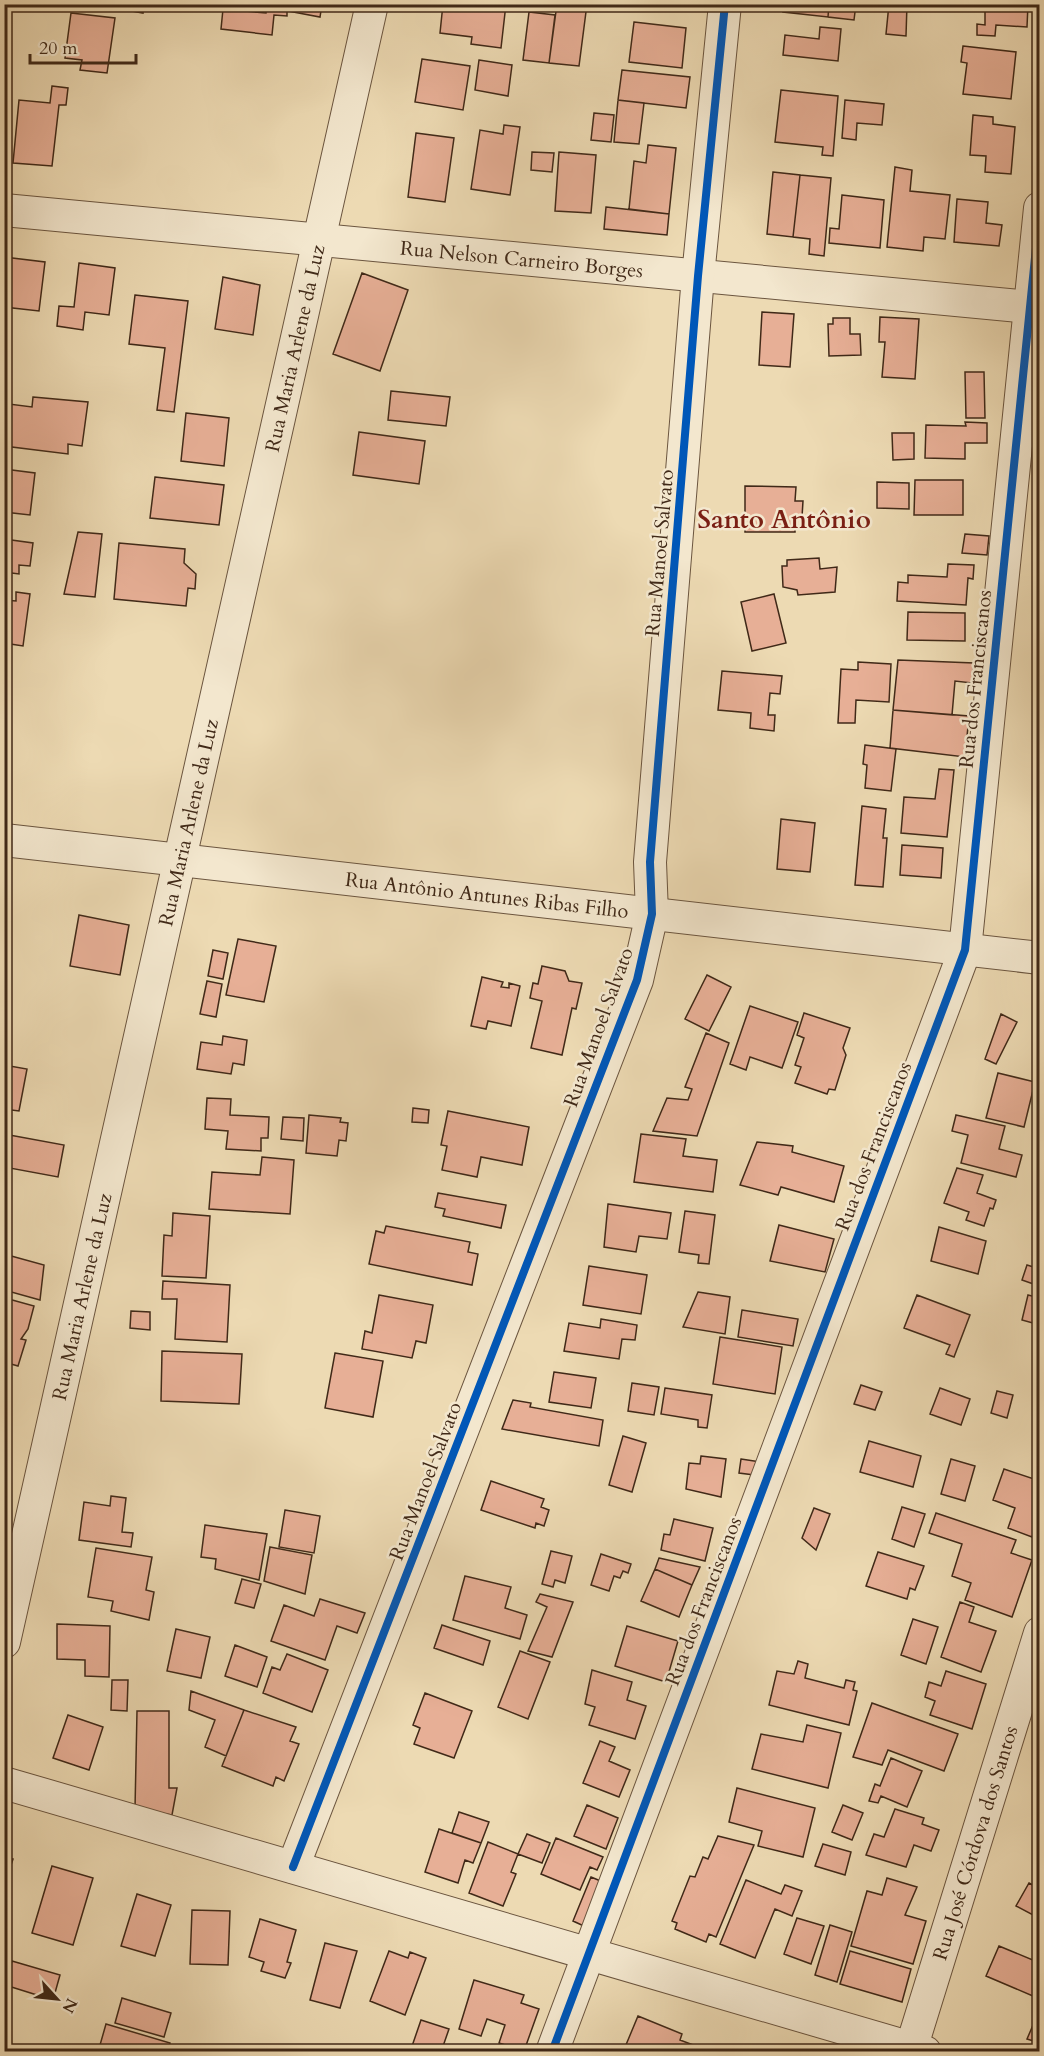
<svg xmlns="http://www.w3.org/2000/svg" width="1044" height="2056" font-family="Cardo,serif">
<rect width="100%" height="100%" fill="#eddab3"/>
<filter id="stains"><feTurbulence type="fractalNoise" baseFrequency=".00333" numOctaves="4"/><feColorMatrix values="0 0 0 0 .2 0 0 0 0 .09 0 0 0 0 .02 0 0 0 .5 -.17"/></filter>
<radialGradient id="worn" r=".72"><stop offset=".6" stop-color="#630" stop-opacity="0"/><stop offset="1" stop-color="#630" stop-opacity=".3"/></radialGradient>
<path fill="#e7af96" stroke="#402918" stroke-width="1.5" d="M 94,4 L 144,4 L 143,13 Z
M 278,4 L 322,4 L 320,17 L 277,9 Z
M 443,4 L 506,4 L 501,48 L 471,44 L 472,37 L 440,33 Z
M 557,4 L 587,4 L 579,66 L 549,63 Z
M 784,4 L 829,4 L 828,17 L 783,12 Z
M 829,4 L 856,4 L 854,20 L 828,17 Z
M 889,4 L 907,4 L 906,36 L 886,34 Z
M 985,4 L 1028,4 L 1027,27 L 996,25 L 995,36 L 977,35 L 977,24 L 985,25 Z
M 267,6 L 287,11 L 287,16 L 274,15 L 272,35 L 221,29 L 223,9 L 266,13 Z
M 529,12 L 555,15 L 549,63 L 523,60 Z
M 71,13 L 115,18 L 107,73 L 80,70 L 82,60 L 65,58 Z
M 634,22 L 686,28 L 682,68 L 629,62 Z
M 820,27 L 841,29 L 838,61 L 783,55 L 785,35 L 819,39 Z
M 963,46 L 1016,52 L 1011,99 L 963,94 L 967,63 L 961,62 Z
M 422,59 L 470,66 L 463,110 L 415,102 Z
M 479,60 L 512,65 L 508,96 L 475,90 Z
M 622,70 L 690,77 L 686,108 L 618,100 Z
M 52,86 L 68,88 L 66,105 L 59,105 L 52,166 L 13,163 L 19,100 L 50,103 Z
M 781,90 L 838,96 L 833,156 L 822,155 L 823,147 L 775,142 Z
M 618,100 L 644,103 L 639,144 L 614,142 Z
M 845,100 L 884,104 L 882,125 L 857,123 L 856,140 L 842,138 Z
M 594,113 L 614,115 L 611,142 L 591,140 Z
M 973,115 L 993,117 L 993,124 L 1015,127 L 1011,174 L 985,172 L 986,156 L 970,155 Z
M 504,125 L 520,127 L 510,195 L 471,189 L 480,130 L 503,134 Z
M 416,133 L 454,138 L 445,202 L 408,197 Z
M 648,145 L 676,148 L 669,214 L 629,209 L 634,161 L 646,163 Z
M 532,152 L 554,153 L 552,172 L 531,170 Z
M 559,152 L 596,155 L 591,213 L 555,211 Z
M 895,167 L 912,170 L 910,191 L 950,195 L 945,239 L 924,237 L 923,251 L 887,247 Z
M 773,172 L 800,175 L 793,237 L 767,234 Z
M 800,175 L 831,178 L 824,256 L 809,254 L 810,239 L 793,237 Z
M 842,195 L 884,200 L 880,248 L 829,243 L 830,228 L 839,229 Z
M 957,199 L 988,202 L 986,223 L 1002,225 L 999,246 L 954,242 Z
M 606,207 L 669,214 L 667,235 L 604,229 Z
M 4,257 L 45,262 L 39,311 L 4,307 Z
M 79,263 L 115,268 L 109,315 L 85,312 L 83,330 L 57,326 L 59,306 L 74,307 Z
M 362,273 L 408,290 L 380,371 L 333,354 Z
M 223,277 L 260,285 L 253,335 L 215,329 Z
M 135,295 L 188,301 L 174,412 L 157,410 L 165,348 L 129,344 Z
M 762,312 L 794,314 L 790,367 L 759,365 Z
M 880,317 L 919,319 L 915,379 L 882,377 L 885,342 L 879,342 Z
M 833,318 L 850,318 L 850,334 L 860,334 L 861,355 L 829,356 L 828,324 L 833,324 Z
M 965,372 L 984,372 L 985,418 L 966,418 Z
M 391,391 L 450,397 L 446,426 L 388,420 Z
M 33,397 L 88,402 L 82,446 L 68,444 L 68,454 L 4,446 L 9,404 L 32,407 Z
M 186,413 L 229,418 L 224,466 L 181,461 Z
M 965,422 L 987,423 L 987,443 L 965,443 L 965,459 L 925,458 L 926,425 L 966,426 Z
M 359,432 L 425,441 L 419,484 L 353,475 Z
M 892,433 L 914,433 L 914,459 L 893,460 Z
M 4,469 L 35,473 L 30,515 L 4,512 Z
M 155,477 L 224,485 L 219,525 L 150,518 Z
M 915,480 L 963,480 L 963,515 L 914,515 Z
M 877,482 L 909,483 L 909,509 L 877,508 Z
M 745,486 L 796,487 L 795,501 L 803,501 L 802,517 L 795,517 L 795,532 L 745,532 Z
M 78,532 L 102,534 L 95,597 L 64,594 Z
M 965,534 L 989,536 L 987,555 L 962,553 Z
M 4,539 L 33,543 L 30,566 L 19,565 L 19,574 L 4,572 Z
M 119,543 L 185,549 L 184,563 L 196,574 L 195,589 L 188,588 L 186,606 L 114,599 Z
M 819,558 L 820,569 L 837,567 L 835,592 L 798,595 L 797,590 L 783,587 L 782,566 L 787,566 L 787,560 Z
M 948,564 L 974,565 L 973,579 L 968,578 L 966,605 L 897,601 L 898,582 L 908,583 L 908,575 L 947,577 Z
M 16,592 L 30,594 L 23,646 L 4,643 L 4,600 L 16,601 Z
M 774,594 L 786,643 L 752,651 L 741,602 Z
M 908,612 L 965,613 L 965,641 L 907,640 Z
M 898,660 L 974,663 L 972,683 L 955,681 L 952,715 L 893,710 Z
M 858,662 L 891,664 L 889,702 L 856,700 L 855,723 L 838,723 L 841,669 L 858,670 Z
M 722,671 L 782,676 L 780,694 L 770,693 L 768,715 L 775,715 L 774,731 L 750,728 L 751,713 L 718,710 Z
M 893,710 L 969,716 L 965,757 L 890,748 Z
M 865,745 L 896,749 L 891,791 L 865,788 L 867,765 L 863,764 Z
M 939,769 L 954,770 L 947,837 L 901,833 L 904,797 L 935,799 Z
M 862,806 L 886,809 L 883,838 L 887,838 L 883,887 L 855,885 Z
M 781,819 L 815,823 L 810,872 L 777,869 Z
M 902,845 L 943,848 L 941,878 L 900,875 Z
M 79,915 L 129,925 L 120,975 L 70,966 Z
M 238,939 L 276,946 L 264,1002 L 226,995 Z
M 213,950 L 228,953 L 223,979 L 208,976 Z
M 542,966 L 565,971 L 569,981 L 582,983 L 576,1009 L 572,1008 L 562,1055 L 531,1048 L 542,1001 L 530,998 L 533,983 L 538,984 Z
M 707,975 L 731,987 L 709,1031 L 685,1019 Z
M 482,977 L 503,982 L 501,987 L 509,988 L 509,983 L 520,986 L 511,1026 L 488,1021 L 486,1029 L 471,1026 Z
M 207,981 L 222,984 L 216,1017 L 200,1014 Z
M 750,1006 L 798,1022 L 782,1068 L 750,1057 L 746,1070 L 730,1064 Z
M 804,1013 L 850,1028 L 843,1048 L 846,1055 L 835,1090 L 829,1089 L 827,1094 L 795,1083 L 801,1067 L 795,1065 L 804,1038 L 797,1035 Z
M 1001,1014 L 1017,1022 L 996,1064 L 985,1059 Z
M 706,1033 L 729,1043 L 697,1136 L 653,1131 L 667,1098 L 688,1100 L 692,1089 L 685,1087 Z
M 223,1036 L 247,1040 L 244,1065 L 233,1063 L 231,1074 L 197,1069 L 201,1042 L 222,1045 Z
M 4,1065 L 27,1069 L 19,1111 L 4,1109 Z
M 998,1073 L 1035,1082 L 1024,1127 L 986,1118 Z
M 207,1098 L 231,1099 L 230,1115 L 269,1117 L 268,1138 L 261,1138 L 261,1151 L 226,1149 L 228,1131 L 205,1129 Z
M 413,1108 L 429,1110 L 428,1123 L 412,1122 Z
M 448,1111 L 529,1127 L 522,1165 L 481,1157 L 477,1177 L 442,1170 L 447,1146 L 441,1145 Z
M 309,1115 L 341,1118 L 340,1122 L 348,1123 L 346,1141 L 339,1140 L 337,1156 L 306,1153 Z
M 956,1115 L 1005,1126 L 999,1149 L 1022,1155 L 1016,1177 L 961,1163 L 968,1135 L 952,1131 Z
M 283,1117 L 304,1118 L 303,1141 L 281,1139 Z
M 4,1134 L 64,1145 L 58,1177 L 4,1167 Z
M 641,1134 L 686,1139 L 683,1156 L 717,1160 L 713,1192 L 634,1182 Z
M 757,1142 L 793,1146 L 792,1152 L 844,1166 L 834,1202 L 781,1187 L 778,1195 L 740,1185 Z
M 262,1157 L 294,1160 L 290,1214 L 209,1209 L 212,1172 L 260,1175 Z
M 957,1168 L 983,1175 L 977,1193 L 996,1200 L 993,1209 L 990,1208 L 984,1226 L 966,1220 L 969,1212 L 944,1203 Z
M 438,1193 L 506,1205 L 501,1228 L 443,1216 L 445,1209 L 435,1207 Z
M 608,1204 L 671,1213 L 667,1239 L 639,1236 L 636,1252 L 604,1247 Z
M 685,1211 L 715,1215 L 709,1264 L 698,1263 L 699,1255 L 679,1252 Z
M 173,1213 L 210,1216 L 206,1278 L 162,1276 L 164,1235 L 172,1236 Z
M 779,1225 L 834,1239 L 825,1272 L 770,1261 Z
M 386,1226 L 470,1242 L 468,1252 L 478,1254 L 472,1285 L 369,1264 L 376,1231 L 384,1233 Z
M 939,1227 L 986,1241 L 978,1274 L 931,1261 Z
M 4,1254 L 44,1265 L 40,1300 L 4,1290 Z
M 1027,1265 L 1040,1269 L 1039,1286 L 1022,1280 Z
M 589,1266 L 647,1275 L 641,1314 L 583,1305 Z
M 163,1281 L 230,1285 L 227,1342 L 175,1339 L 177,1299 L 162,1299 Z
M 698,1292 L 730,1297 L 725,1334 L 683,1327 Z
M 379,1295 L 433,1305 L 426,1343 L 416,1341 L 412,1358 L 362,1349 L 365,1331 L 372,1333 Z
M 917,1295 L 970,1315 L 954,1357 L 946,1354 L 950,1345 L 904,1328 Z
M 1028,1295 L 1040,1298 L 1040,1325 L 1022,1320 Z
M 5,1298 L 34,1306 L 28,1329 L 21,1339 L 26,1340 L 18,1366 L 4,1362 Z
M 742,1310 L 798,1319 L 793,1346 L 738,1337 Z
M 131,1311 L 150,1312 L 150,1330 L 130,1328 Z
M 601,1319 L 637,1325 L 635,1340 L 622,1339 L 619,1359 L 564,1351 L 569,1323 L 600,1328 Z
M 720,1337 L 782,1347 L 775,1394 L 713,1384 Z
M 1040,1349 L 1040,1369 L 1035,1368 Z
M 162,1351 L 242,1354 L 239,1404 L 161,1401 Z
M 335,1353 L 383,1361 L 373,1417 L 325,1408 Z
M 554,1372 L 596,1378 L 591,1408 L 549,1402 Z
M 632,1383 L 659,1387 L 654,1415 L 628,1411 Z
M 861,1385 L 882,1392 L 875,1410 L 854,1404 Z
M 665,1388 L 712,1395 L 707,1428 L 698,1427 L 698,1420 L 661,1414 Z
M 940,1388 L 970,1399 L 961,1425 L 930,1414 Z
M 997,1391 L 1013,1395 L 1007,1418 L 991,1413 Z
M 513,1400 L 531,1403 L 530,1407 L 603,1420 L 599,1446 L 502,1429 Z
M 623,1436 L 646,1443 L 632,1492 L 609,1485 Z
M 869,1441 L 921,1456 L 913,1487 L 860,1472 Z
M 701,1456 L 726,1459 L 721,1497 L 686,1489 L 689,1463 L 700,1464 Z
M 741,1459 L 767,1463 L 762,1476 L 739,1473 Z
M 951,1459 L 975,1466 L 965,1501 L 941,1494 Z
M 1004,1469 L 1040,1481 L 1040,1514 L 1032,1537 L 1008,1528 L 1015,1508 L 993,1500 Z
M 491,1481 L 544,1499 L 541,1507 L 549,1510 L 544,1526 L 536,1523 L 535,1528 L 481,1510 Z
M 111,1496 L 126,1498 L 122,1532 L 133,1533 L 131,1547 L 79,1540 L 84,1502 L 110,1506 Z
M 902,1507 L 925,1514 L 914,1547 L 892,1539 Z
M 814,1508 L 830,1514 L 816,1550 L 802,1538 Z
M 285,1510 L 320,1516 L 314,1553 L 279,1547 Z
M 936,1513 L 1016,1540 L 1011,1553 L 1032,1560 L 1012,1617 L 965,1600 L 971,1583 L 952,1576 L 962,1544 L 929,1533 Z
M 674,1519 L 713,1528 L 705,1561 L 661,1550 L 664,1534 L 670,1535 Z
M 205,1525 L 267,1534 L 259,1580 L 215,1569 L 216,1559 L 201,1557 Z
M 270,1547 L 312,1555 L 305,1594 L 264,1581 Z
M 96,1548 L 152,1557 L 146,1590 L 154,1592 L 149,1620 L 111,1611 L 113,1601 L 88,1597 Z
M 551,1551 L 572,1556 L 565,1583 L 555,1580 L 553,1587 L 542,1584 Z
M 878,1552 L 924,1566 L 915,1590 L 910,1588 L 907,1599 L 866,1586 Z
M 601,1554 L 631,1564 L 628,1573 L 623,1571 L 620,1578 L 614,1576 L 609,1591 L 591,1585 Z
M 659,1558 L 700,1567 L 692,1585 L 655,1569 Z
M 655,1569 L 692,1585 L 679,1617 L 641,1601 Z
M 465,1576 L 511,1587 L 505,1608 L 527,1615 L 520,1639 L 453,1620 Z
M 242,1579 L 261,1584 L 254,1608 L 235,1603 Z
M 540,1594 L 573,1602 L 552,1657 L 528,1651 L 547,1607 L 536,1602 Z
M 320,1599 L 365,1613 L 357,1633 L 337,1626 L 325,1660 L 271,1641 L 284,1605 L 314,1616 Z
M 960,1602 L 974,1607 L 969,1622 L 996,1631 L 981,1672 L 941,1657 Z
M 913,1619 L 938,1627 L 926,1664 L 901,1655 Z
M 57,1624 L 110,1626 L 109,1677 L 85,1676 L 85,1660 L 57,1659 Z
M 442,1625 L 490,1641 L 483,1665 L 434,1648 Z
M 627,1626 L 678,1641 L 666,1682 L 615,1666 Z
M 176,1629 L 210,1637 L 201,1678 L 167,1671 Z
M 235,1645 L 267,1657 L 257,1687 L 225,1676 Z
M 520,1651 L 550,1662 L 528,1719 L 498,1707 Z
M 287,1654 L 328,1670 L 312,1712 L 263,1693 L 272,1667 L 280,1670 Z
M 798,1661 L 808,1664 L 805,1678 L 844,1688 L 846,1680 L 855,1682 L 853,1690 L 857,1691 L 849,1725 L 769,1705 L 777,1671 L 794,1674 Z
M 592,1670 L 632,1682 L 627,1700 L 646,1706 L 635,1739 L 589,1725 L 595,1707 L 585,1704 Z
M 946,1671 L 986,1684 L 972,1729 L 930,1715 L 935,1701 L 925,1697 L 929,1682 L 941,1686 Z
M 112,1680 L 128,1680 L 127,1711 L 111,1710 Z
M 191,1691 L 244,1710 L 226,1756 L 205,1747 L 215,1720 L 189,1710 Z
M 425,1693 L 472,1711 L 454,1758 L 414,1744 L 420,1728 L 413,1725 Z
M 872,1703 L 958,1734 L 944,1771 L 888,1750 L 882,1765 L 853,1757 Z
M 244,1710 L 296,1727 L 290,1741 L 299,1744 L 284,1781 L 276,1777 L 273,1786 L 222,1766 Z
M 137,1711 L 169,1711 L 169,1788 L 177,1788 L 172,1815 L 135,1809 Z
M 68,1715 L 103,1727 L 89,1770 L 53,1758 Z
M 807,1725 L 841,1733 L 828,1788 L 752,1769 L 761,1734 L 803,1742 Z
M 600,1741 L 615,1747 L 609,1761 L 630,1770 L 619,1797 L 583,1783 Z
M 891,1758 L 922,1771 L 907,1807 L 881,1796 L 878,1803 L 869,1801 L 875,1784 L 880,1786 Z
M 737,1788 L 815,1808 L 803,1857 L 758,1846 L 762,1831 L 729,1822 Z
M 587,1805 L 618,1818 L 606,1849 L 574,1836 Z
M 843,1805 L 863,1813 L 852,1840 L 832,1832 Z
M 895,1809 L 924,1818 L 922,1824 L 939,1830 L 931,1851 L 914,1845 L 906,1867 L 866,1855 L 874,1834 L 884,1837 Z
M 459,1812 L 489,1822 L 481,1843 L 452,1833 Z
M 439,1829 L 481,1843 L 473,1863 L 465,1860 L 458,1883 L 425,1872 Z
M 527,1834 L 550,1843 L 542,1863 L 518,1854 Z
M 718,1836 L 754,1845 L 716,1937 L 709,1934 L 706,1942 L 675,1929 L 677,1923 L 672,1921 L 690,1876 L 695,1877 L 703,1857 L 708,1859 Z
M 556,1838 L 603,1857 L 597,1870 L 590,1867 L 580,1890 L 541,1874 Z
M 488,1842 L 518,1854 L 511,1872 L 516,1874 L 503,1906 L 469,1893 Z
M 823,1844 L 851,1852 L 845,1875 L 815,1866 Z
M 4,1857 L 13,1859 L 4,1886 Z
M 52,1866 L 93,1878 L 73,1945 L 32,1933 Z
M 591,1877 L 603,1882 L 586,1927 L 573,1921 Z
M 887,1878 L 917,1887 L 905,1915 L 926,1921 L 913,1964 L 851,1946 L 867,1891 L 882,1895 Z
M 746,1880 L 781,1894 L 785,1885 L 802,1891 L 792,1916 L 775,1909 L 755,1958 L 720,1944 Z
M 1029,1883 L 1040,1889 L 1040,1927 L 1036,1925 L 1039,1918 L 1016,1906 Z
M 137,1894 L 171,1905 L 155,1956 L 121,1946 Z
M 192,1910 L 230,1911 L 228,1965 L 190,1964 Z
M 797,1918 L 824,1926 L 811,1964 L 784,1954 Z
M 260,1919 L 296,1930 L 287,1962 L 291,1963 L 285,1978 L 261,1971 L 264,1962 L 249,1957 Z
M 830,1925 L 852,1932 L 837,1982 L 815,1975 Z
M 325,1943 L 357,1951 L 340,2008 L 310,2000 Z
M 999,1946 L 1040,1963 L 1040,1999 L 986,1976 Z
M 389,1951 L 408,1958 L 410,1952 L 426,1958 L 405,2015 L 370,2001 Z
M 850,1951 L 911,1969 L 902,2002 L 840,1984 Z
M 12,1961 L 60,1975 L 53,2000 L 5,1985 Z
M 474,1980 L 524,1995 L 521,2003 L 539,2009 L 524,2051 L 499,2043 L 505,2025 L 487,2019 L 481,2036 L 459,2029 Z
M 122,1998 L 171,2013 L 164,2037 L 115,2023 Z
M 1040,2009 L 1040,2043 L 1027,2039 Z
M 638,2016 L 682,2034 L 680,2040 L 696,2046 L 697,2052 L 623,2052 Z
M 421,2020 L 449,2029 L 441,2052 L 410,2052 Z
M 106,2024 L 170,2043 L 168,2052 L 98,2052 Z"/>
<g fill="none" stroke-linecap="round" stroke-linejoin="round">
<g stroke="#6b553f" stroke-width="34">
<g id="street">
<path id="s1" d="M 4,210 L 1040,308"/>
<path id="s2" d="M 4,840 L 1040,958"/>
<path id="s3" d="M 4,1642 L 372,4"/>
<path d="M 4,1783 L 925,2052"/>
<path d="M 293,1867 L 637,980 L 652,914 L 650,862 L 698,276 L 725,4"/>
<path d="M 552,2052 L 965,950 L 1040,208"/>
<path id="s4" d="M 910,2052 L 1040,1633"/>
</g>
</g>
<use href="#street" stroke="#f3e7ce" stroke-width="32"/>
<g stroke="#f3e7ce" stroke-width="11">
<path id="cycleway" d="M 293,1867 L 637,980 L 652,914 L 650,862 L 698,276 L 725,4
M 552,2052 L 965,950 L 1040,208"/>
</g>
<use href="#cycleway" stroke="#0057b8" stroke-width="8"/>
</g>
<g text-anchor="middle" stroke-width="5" stroke-linejoin="round" paint-order="stroke">
<g font-size="20" fill="#402918" stroke="#f3e7ce">
<text dy="7" stroke="none"><textPath href="#s1" startOffset="520">Rua Nelson Carneiro Borges</textPath></text>
<text dy="7" stroke="none"><textPath href="#s3" startOffset="1326">Rua Maria Arlene da Luz</textPath></text>
<text transform="translate(659 553) rotate(-85)" y="7">Rua Manoel Salvato</text>
<text transform="translate(975 679) rotate(-84)" y="7">Rua dos Franciscanos</text>
<text dy="7" stroke="none"><textPath href="#s3" startOffset="840">Rua Maria Arlene da Luz</textPath></text>
<text dy="7" stroke="none"><textPath href="#s2" startOffset="486">Rua Antônio Antunes Ribas Filho</textPath></text>
<text transform="translate(598 1027) rotate(-70)" y="7">Rua Manoel Salvato</text>
<text transform="translate(873 1146) rotate(-69)" y="7">Rua dos Franciscanos</text>
<text dy="7" stroke="none"><textPath href="#s3" startOffset="354">Rua Maria Arlene da Luz</textPath></text>
<text transform="translate(425 1481) rotate(-69)" y="7">Rua Manoel Salvato</text>
<text transform="translate(703 1601) rotate(-69)" y="7">Rua dos Franciscanos</text>
<text dy="7" stroke="none"><textPath href="#s4" startOffset="219">Rua José Córdova dos Santos</textPath></text>
</g>
<g font-size="26" font-weight="bold" fill="#7a1f14" stroke="#f3e7ce">
<text x="784" y="528">Santo Antônio</text>
</g>
</g>
<rect width="1044" height="2056" fill="none" stroke="#eddab3" stroke-width="24"/>
<rect x="6" y="6" width="1032" height="2044" fill="none" stroke="#402918" stroke-width="3"/>
<rect x="12" y="12" width="1020" height="2032" fill="none" stroke="#402918" stroke-width="1.5"/>
<g transform="translate(57 1999) rotate(117)" stroke="#f3e7ce" stroke-width="4.5" paint-order="stroke">
<path d="M0-4.5L10 22L0 15L-10 22Z" fill="#402918"/>
<text y="-9" font-size="16" font-weight="bold" text-anchor="middle" fill="#402918">N</text>
</g>
<path d="M30 54v9h106v-9" fill="none" stroke="#402918" stroke-width="3"/>
<text x="39" y="54" font-size="18" fill="#402918" stroke="#f3e7ce" stroke-width="4.5" paint-order="stroke">20 m</text>
<rect width="100%" height="100%" filter="url(#stains)"/>
<rect width="100%" height="100%" fill="url(#worn)"/>
</svg>
